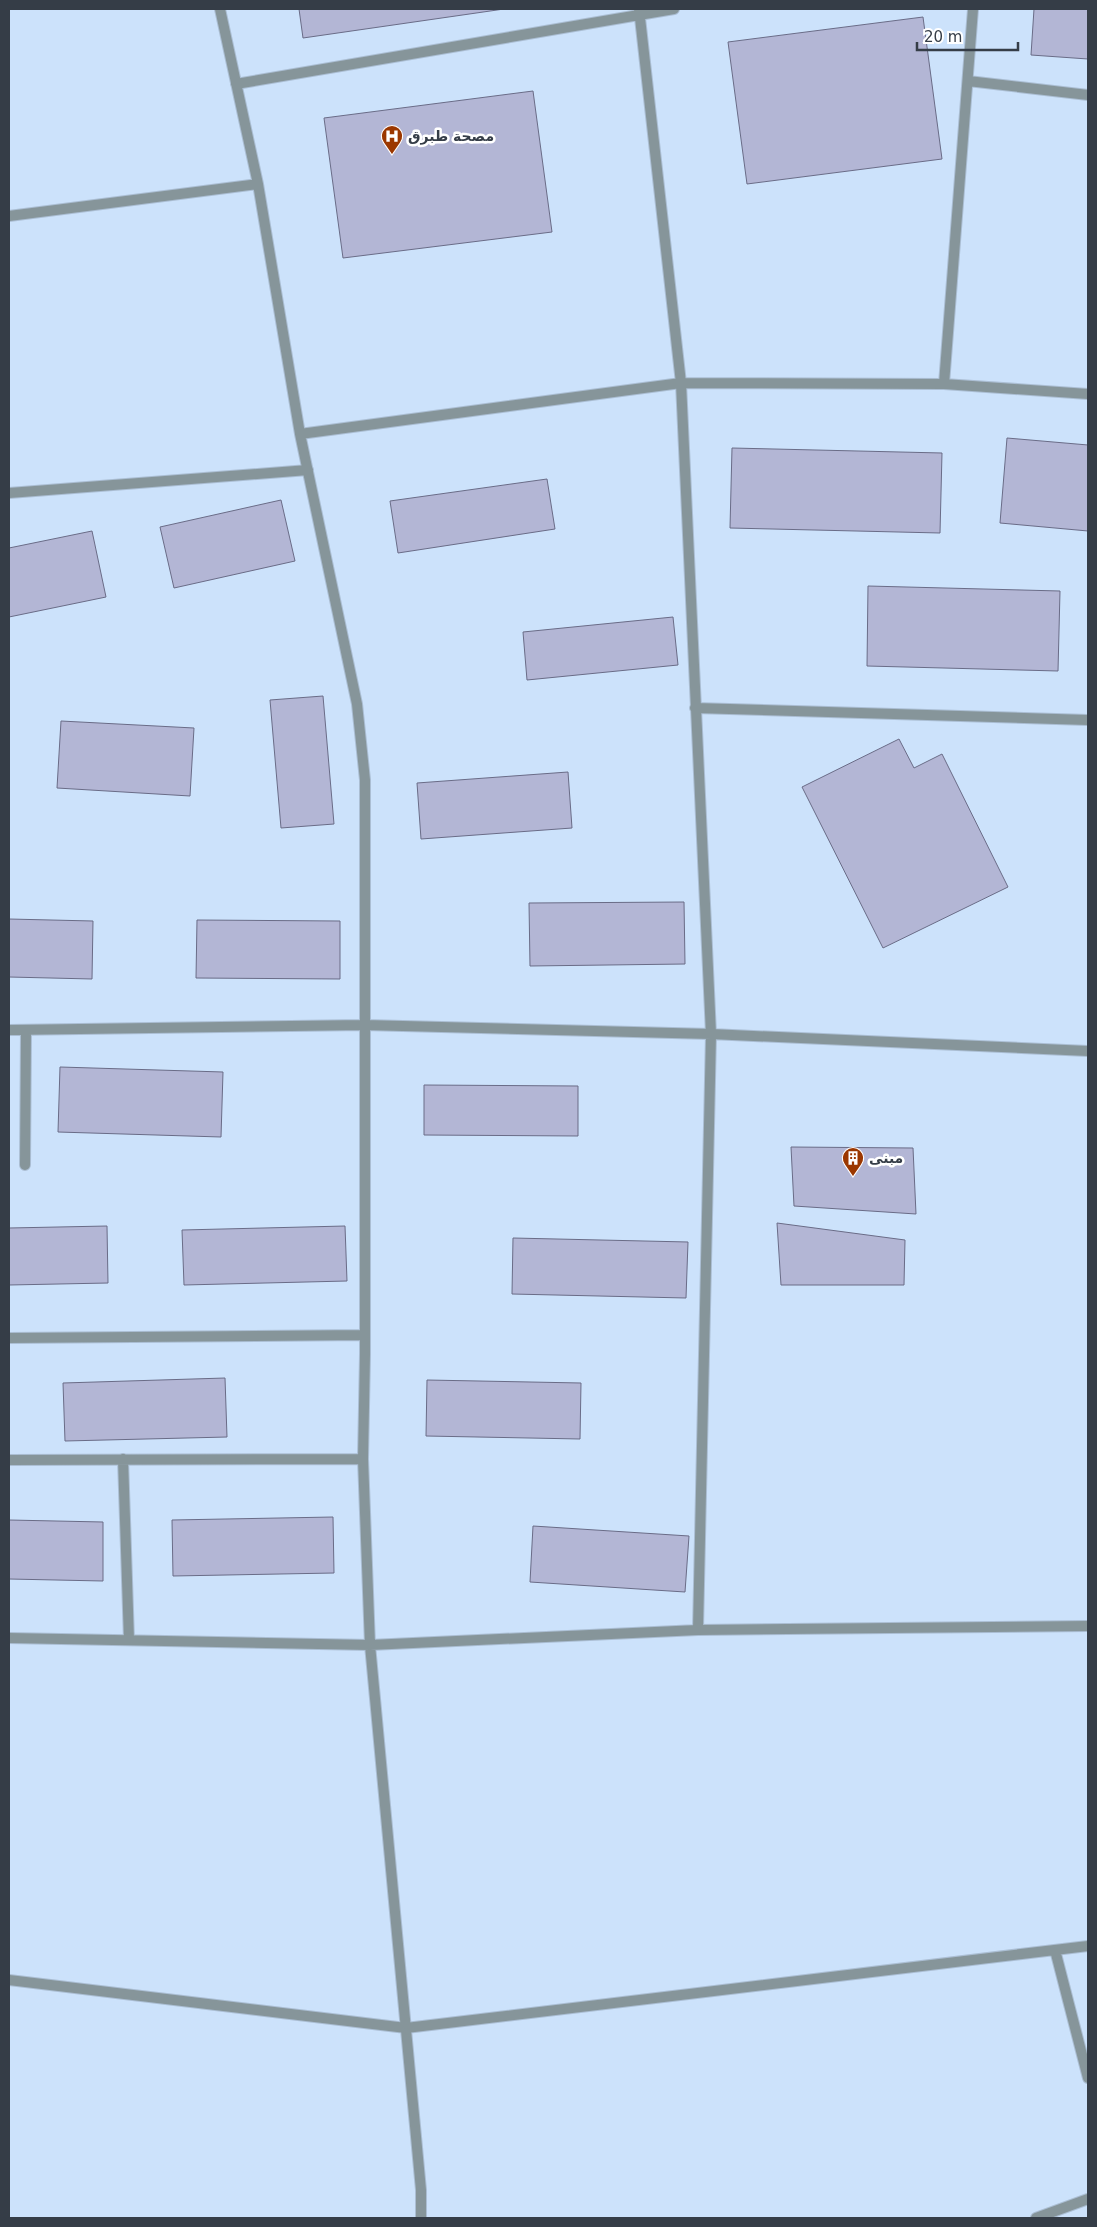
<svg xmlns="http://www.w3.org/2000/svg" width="1097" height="2227" font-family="'DejaVu Sans','Noto Sans Arabic',sans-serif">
<rect width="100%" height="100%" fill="#cce2fb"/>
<path fill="#b3b6d5" stroke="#6a6c87" d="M 299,9 L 504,9 L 303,38 Z
M 1034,9 L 1088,9 L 1088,59 L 1031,55 Z
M 923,17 L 942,159 L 747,184 L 728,42 Z
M 533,91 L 552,232 L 343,258 L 324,118 Z
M 1007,438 L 1088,445 L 1088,531 L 1000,523 Z
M 732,448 L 942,453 L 940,533 L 730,528 Z
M 547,479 L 555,529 L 398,553 L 390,501 Z
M 281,500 L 295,561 L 174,588 L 160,527 Z
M 92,531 L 106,597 L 9,617 L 9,548 Z
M 868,586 L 1060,591 L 1058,671 L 867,666 Z
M 673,617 L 678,665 L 527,680 L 523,632 Z
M 323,696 L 334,824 L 281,828 L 270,700 Z
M 61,721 L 194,728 L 190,796 L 57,788 Z
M 899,739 L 914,768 L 942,754 L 1008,887 L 883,948 L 802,787 Z
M 568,772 L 572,828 L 421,839 L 417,783 Z
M 684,902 L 685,964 L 530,966 L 529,903 Z
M 9,919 L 93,921 L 92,979 L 9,977 Z
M 197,920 L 340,921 L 340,979 L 196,978 Z
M 60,1067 L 223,1072 L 221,1137 L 58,1132 Z
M 424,1085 L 578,1086 L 578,1136 L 424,1135 Z
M 791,1147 L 913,1148 L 916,1214 L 794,1206 Z
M 777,1223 L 905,1240 L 904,1285 L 781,1285 Z
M 107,1226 L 108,1283 L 9,1285 L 9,1228 Z
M 345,1226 L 347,1281 L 184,1285 L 182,1230 Z
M 513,1238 L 688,1242 L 686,1298 L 512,1294 Z
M 225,1378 L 227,1437 L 65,1441 L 63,1383 Z
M 427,1380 L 581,1383 L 580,1439 L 426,1436 Z
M 333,1517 L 334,1573 L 173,1576 L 172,1520 Z
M 9,1520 L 103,1522 L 103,1581 L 9,1579 Z
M 533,1526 L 689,1536 L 685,1592 L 530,1582 Z"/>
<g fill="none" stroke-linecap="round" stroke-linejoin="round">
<g stroke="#abbed3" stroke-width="12">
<path id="minor" d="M 220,9 L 258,184 L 300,434 L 357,704 L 365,780 L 365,1354 L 363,1459 L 370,1645 L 421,2190 L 421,2218
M 639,9 L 681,383 L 711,1034 L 698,1630
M 968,81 L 1088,95
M 236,84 L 674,9
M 9,216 L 258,184
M 944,384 L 973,9
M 300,434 L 681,383 L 944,384 L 1088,394
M 9,493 L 308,470
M 695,708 L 1088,720
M 9,1030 L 364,1025 L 711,1034 L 1088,1051
M 25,1165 L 26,1030
M 9,1338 L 365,1335
M 123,1459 L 129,1640
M 9,1460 L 363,1459
M 9,1638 L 370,1645 L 698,1630 L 1088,1626
M 1055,1950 L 1088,2078
M 9,1980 L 406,2028 L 1088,1946
M 1036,2218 L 1088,2199"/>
</g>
<use href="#minor" stroke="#86959a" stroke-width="10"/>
</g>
<defs>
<g id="hospital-pin" transform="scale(1.125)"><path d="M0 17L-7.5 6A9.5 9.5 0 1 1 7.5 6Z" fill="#9b3700" stroke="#fff"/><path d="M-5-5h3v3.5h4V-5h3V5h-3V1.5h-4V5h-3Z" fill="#fff"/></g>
<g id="building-pin" transform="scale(1.125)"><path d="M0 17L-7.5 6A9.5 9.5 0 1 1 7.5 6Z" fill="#9b3700" stroke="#fff"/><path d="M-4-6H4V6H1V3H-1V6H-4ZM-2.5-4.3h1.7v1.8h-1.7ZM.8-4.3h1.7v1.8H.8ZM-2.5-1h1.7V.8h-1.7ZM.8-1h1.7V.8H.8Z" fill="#fff"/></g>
</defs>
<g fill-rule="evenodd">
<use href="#hospital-pin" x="392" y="136"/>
<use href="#building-pin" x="853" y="1158"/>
</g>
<g text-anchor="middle" stroke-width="5" stroke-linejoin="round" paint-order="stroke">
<g font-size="14" font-weight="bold" fill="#353d47" stroke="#fff" text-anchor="start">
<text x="408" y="141">مصحة طبرق</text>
<text x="869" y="1163">مبنى</text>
</g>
</g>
<rect width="1097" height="2227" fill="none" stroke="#353d47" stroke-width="20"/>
<path d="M917 42v8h101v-8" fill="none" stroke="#353d47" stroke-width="2.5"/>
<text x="924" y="42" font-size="15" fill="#353d47" stroke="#ffffff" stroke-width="4" paint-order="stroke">20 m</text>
</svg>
